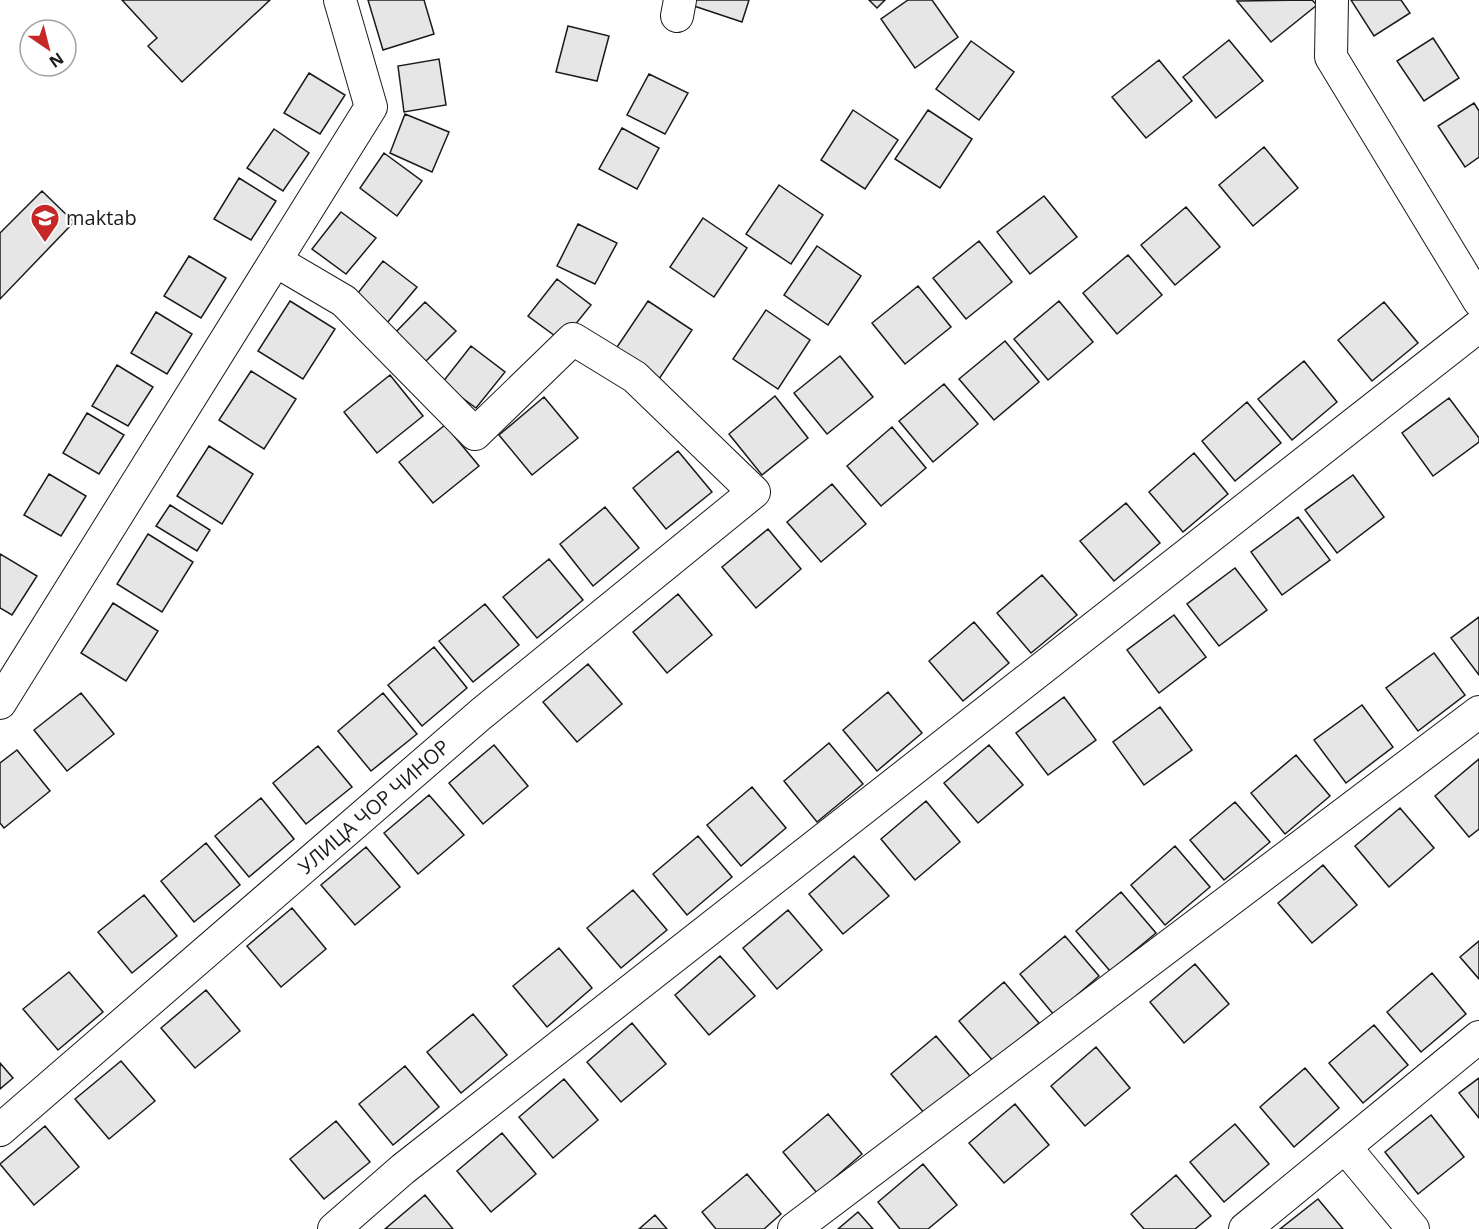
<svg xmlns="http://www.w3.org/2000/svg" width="1479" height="1229" font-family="'Open Sans',sans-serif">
<rect width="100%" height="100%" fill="#fff"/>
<path fill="#e6e6e6" stroke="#1a1a1a" stroke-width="1.5" d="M 122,0 L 270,0 L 182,82 L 148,46 L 157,38 Z
M 368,0 L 424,0 L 434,34 L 383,50 Z
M 693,0 L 749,0 L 742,22 L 691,5 Z
M 869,0 L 885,0 L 877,8 Z
M 908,0 L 932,0 L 958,37 L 915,68 L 881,19 Z
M 1312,0 L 1317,5 L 1271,42 L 1237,1 Z
M 1351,0 L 1401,0 L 1410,13 L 1374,36 Z
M 568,26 L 609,36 L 597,81 L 556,72 Z
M 1433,38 L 1459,78 L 1424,101 L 1397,61 Z
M 1229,40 L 1263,81 L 1216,118 L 1183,77 Z
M 971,41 L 1014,72 L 979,120 L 936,89 Z
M 439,59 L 446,105 L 404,112 L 398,66 Z
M 1159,60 L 1192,101 L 1146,138 L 1112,97 Z
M 309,73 L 345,95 L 320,134 L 284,113 Z
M 649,74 L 688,93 L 665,134 L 627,115 Z
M 1474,103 L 1479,111 L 1479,157 L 1465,167 L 1438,126 Z
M 853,110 L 898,140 L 865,189 L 821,160 Z
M 928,110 L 972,139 L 940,188 L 895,159 Z
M 405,114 L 449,132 L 432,172 L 390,153 Z
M 622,128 L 659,148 L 637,189 L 599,169 Z
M 274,129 L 309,153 L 283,191 L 247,168 Z
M 1264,147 L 1298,188 L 1253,226 L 1219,185 Z
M 384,153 L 422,181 L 397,216 L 360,188 Z
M 239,178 L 276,201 L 251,240 L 214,219 Z
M 779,185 L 823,215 L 791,264 L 746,234 Z
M 42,191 L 74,222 L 0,299 L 0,233 Z
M 1044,196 L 1077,237 L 1030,274 L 997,232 Z
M 1186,207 L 1220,247 L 1175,285 L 1141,245 Z
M 341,212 L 376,238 L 346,274 L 312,249 Z
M 703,218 L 747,248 L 714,297 L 670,267 Z
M 578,224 L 617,243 L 595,284 L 557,266 Z
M 979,241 L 1012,282 L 966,319 L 933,278 Z
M 817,246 L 861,276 L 828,325 L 784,295 Z
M 1128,255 L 1162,295 L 1117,334 L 1083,293 Z
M 189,256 L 226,278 L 201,318 L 164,296 Z
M 383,261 L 417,287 L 387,323 L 354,298 Z
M 557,279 L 591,305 L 562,341 L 528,316 Z
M 918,286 L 951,327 L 905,364 L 872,323 Z
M 290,301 L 335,329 L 303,379 L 258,351 Z
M 648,301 L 692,330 L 659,379 L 615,350 Z
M 1059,301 L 1093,342 L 1048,380 L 1014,339 Z
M 425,302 L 456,331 L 423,364 L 392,336 Z
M 1384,302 L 1418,343 L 1372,381 L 1338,340 Z
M 766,310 L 810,340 L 778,389 L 733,359 Z
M 156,312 L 192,334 L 167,374 L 131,353 Z
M 1005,341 L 1039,382 L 994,420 L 959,379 Z
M 471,346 L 505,372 L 476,408 L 442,383 Z
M 840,356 L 873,397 L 827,434 L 794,393 Z
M 1304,361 L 1337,402 L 1292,440 L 1258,399 Z
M 117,365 L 153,387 L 128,426 L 92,406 Z
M 251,371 L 296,399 L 264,449 L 219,420 Z
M 390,375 L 423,416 L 377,453 L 344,412 Z
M 944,384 L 978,424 L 933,462 L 899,421 Z
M 775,396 L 808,438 L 762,475 L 729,434 Z
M 544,397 L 578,438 L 532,475 L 499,435 Z
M 1449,398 L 1479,438 L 1479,442 L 1433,476 L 1402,433 Z
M 1247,402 L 1281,443 L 1235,481 L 1202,441 Z
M 87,413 L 124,435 L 99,474 L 63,453 Z
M 445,425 L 479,466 L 433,503 L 399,462 Z
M 892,427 L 926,468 L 881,506 L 847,466 Z
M 209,446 L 253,474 L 222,524 L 177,496 Z
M 678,451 L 712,492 L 666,529 L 633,488 Z
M 1194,453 L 1228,494 L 1183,532 L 1149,492 Z
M 49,474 L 86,496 L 61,536 L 24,515 Z
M 1353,475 L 1384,517 L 1337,553 L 1305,510 Z
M 832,484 L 866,524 L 821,562 L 787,522 Z
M 1126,503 L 1160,543 L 1114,581 L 1080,541 Z
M 170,505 L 210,530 L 197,551 L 156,526 Z
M 605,507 L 639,548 L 593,586 L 560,544 Z
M 1298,517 L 1330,560 L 1282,595 L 1251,552 Z
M 768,529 L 801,569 L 756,608 L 722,567 Z
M 148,534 L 193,562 L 162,612 L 117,584 Z
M 0,554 L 37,576 L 12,615 L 0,608 Z
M 549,559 L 583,600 L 537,638 L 503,597 Z
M 1235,568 L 1267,610 L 1219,646 L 1187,604 Z
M 1042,575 L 1077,615 L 1031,653 L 997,613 Z
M 678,594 L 712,635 L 667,673 L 633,632 Z
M 113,603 L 158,631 L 126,681 L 81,653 Z
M 485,604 L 519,645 L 473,682 L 439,641 Z
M 1174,615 L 1206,657 L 1159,693 L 1127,650 Z
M 1479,617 L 1479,675 L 1451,638 Z
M 974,622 L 1009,663 L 963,701 L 929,661 Z
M 434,647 L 467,688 L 422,726 L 388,685 Z
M 1434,653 L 1465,695 L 1418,731 L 1386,688 Z
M 588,664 L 622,704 L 577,742 L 543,702 Z
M 888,692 L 922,733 L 877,771 L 843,730 Z
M 81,693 L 114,734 L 67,771 L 34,730 Z
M 383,693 L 417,734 L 371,771 L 338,731 Z
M 1064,697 L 1096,740 L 1048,775 L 1016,733 Z
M 1362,705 L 1393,747 L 1346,783 L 1314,740 Z
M 1160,707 L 1192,750 L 1144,785 L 1113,742 Z
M 829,743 L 863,784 L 817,822 L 784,781 Z
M 494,745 L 528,786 L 483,824 L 449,783 Z
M 989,745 L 1023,785 L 978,823 L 944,783 Z
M 318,746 L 352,787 L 306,824 L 273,783 Z
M 17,750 L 50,791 L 4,828 L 0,823 L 0,763 Z
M 1296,755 L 1330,796 L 1285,834 L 1251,793 Z
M 1479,759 L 1479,829 L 1469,837 L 1435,796 Z
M 752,787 L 786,828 L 741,866 L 707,825 Z
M 429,795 L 464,835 L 418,874 L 384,833 Z
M 261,798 L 294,839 L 249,877 L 215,836 Z
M 926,801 L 960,842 L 915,880 L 881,839 Z
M 1235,802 L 1270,842 L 1224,880 L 1190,840 Z
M 1400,808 L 1434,848 L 1389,887 L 1355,846 Z
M 698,836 L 732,877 L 687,915 L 653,874 Z
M 206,843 L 240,885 L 194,922 L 161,881 Z
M 1175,846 L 1210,887 L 1165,925 L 1131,885 Z
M 366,847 L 400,887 L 355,925 L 321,885 Z
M 854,856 L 889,896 L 843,934 L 809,894 Z
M 1323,865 L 1357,905 L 1312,943 L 1278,903 Z
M 633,890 L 667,930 L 621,968 L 587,928 Z
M 1121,892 L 1156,933 L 1110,971 L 1076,931 Z
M 144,895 L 177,936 L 132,973 L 98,932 Z
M 292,908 L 326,949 L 281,987 L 247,946 Z
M 788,910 L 822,950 L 777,989 L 743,948 Z
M 1065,936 L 1099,976 L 1054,1015 L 1020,974 Z
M 1479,941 L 1479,979 L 1460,957 Z
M 559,948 L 592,988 L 547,1027 L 513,986 Z
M 720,956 L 755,996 L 709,1035 L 675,995 Z
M 1195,964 L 1229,1004 L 1184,1043 L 1150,1002 Z
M 69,972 L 103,1012 L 58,1050 L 23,1009 Z
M 1432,973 L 1466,1014 L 1421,1052 L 1387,1012 Z
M 1004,982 L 1039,1023 L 993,1061 L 959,1021 Z
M 206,990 L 240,1031 L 195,1068 L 161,1028 Z
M 473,1014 L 507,1055 L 461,1093 L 427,1052 Z
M 632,1023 L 666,1064 L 621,1102 L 587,1062 Z
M 1374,1025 L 1408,1065 L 1363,1103 L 1329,1063 Z
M 936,1036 L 970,1076 L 925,1114 L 891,1074 Z
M 1096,1047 L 1130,1088 L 1085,1126 L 1051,1086 Z
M 121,1061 L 155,1101 L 109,1139 L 75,1099 Z
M 0,1063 L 13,1078 L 0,1089 Z
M 405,1066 L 439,1107 L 393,1145 L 359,1104 Z
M 1305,1068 L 1339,1108 L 1294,1147 L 1260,1107 Z
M 1479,1078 L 1479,1118 L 1459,1093 Z
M 564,1079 L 598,1120 L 553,1158 L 519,1117 Z
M 1015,1104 L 1049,1145 L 1004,1183 L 969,1143 Z
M 828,1114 L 862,1154 L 817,1193 L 783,1152 Z
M 1431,1115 L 1464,1157 L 1418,1194 L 1385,1152 Z
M 336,1121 L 370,1162 L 324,1199 L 290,1159 Z
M 1235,1124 L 1269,1164 L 1224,1202 L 1190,1162 Z
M 45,1126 L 79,1167 L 34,1205 L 0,1164 Z
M 502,1133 L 536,1174 L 491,1212 L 457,1171 Z
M 923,1164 L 957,1205 L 928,1229 L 900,1229 L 878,1202 Z
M 747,1174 L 781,1214 L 764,1229 L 716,1229 L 702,1212 Z
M 1176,1175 L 1211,1216 L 1195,1229 L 1144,1229 L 1131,1214 Z
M 425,1195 L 453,1229 L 385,1229 Z
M 1318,1199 L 1343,1229 L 1280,1229 Z
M 858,1212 L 873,1229 L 838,1229 Z
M 655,1215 L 667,1229 L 639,1229 Z"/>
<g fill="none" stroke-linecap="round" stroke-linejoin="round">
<g stroke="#1a1a1a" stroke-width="34">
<path id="minor" d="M 1332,0 L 1331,57 L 1479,301
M 677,16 L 680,0
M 0,703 L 371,107 L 340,0
M 0,1130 L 481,714 L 754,492 L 635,377 L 573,339 L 475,434 L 344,301 L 276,261
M 1345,1147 L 1413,1229
M 334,1229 L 403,1169 L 1479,326
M 794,1229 L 1479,712
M 1245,1229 L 1479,1037"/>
</g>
<use href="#minor" stroke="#fff" stroke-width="32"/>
</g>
<defs>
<g id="school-pin" transform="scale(1.5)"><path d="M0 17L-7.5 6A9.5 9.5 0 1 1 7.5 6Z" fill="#c62828" stroke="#fff"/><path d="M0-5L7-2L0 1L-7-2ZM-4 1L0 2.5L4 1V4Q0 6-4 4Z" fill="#fff"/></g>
</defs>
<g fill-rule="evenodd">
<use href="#school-pin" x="45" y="218"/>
</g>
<g text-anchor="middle" stroke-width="4.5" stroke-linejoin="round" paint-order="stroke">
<g font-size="20" fill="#1a1a1a" stroke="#fff" text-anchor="start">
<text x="66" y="225">maktab</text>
</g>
<g font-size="20" fill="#1a1a1a" stroke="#fff">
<text transform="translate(374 807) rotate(-41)" y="7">УЛИЦА ЧОР ЧИНОР</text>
</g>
</g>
<g transform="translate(48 48) rotate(145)"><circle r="28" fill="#ffffff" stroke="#a3a3a3" stroke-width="1.5"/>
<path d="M0-4.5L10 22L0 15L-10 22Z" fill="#c62828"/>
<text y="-9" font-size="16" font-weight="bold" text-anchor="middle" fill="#1a1a1a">N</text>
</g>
</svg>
